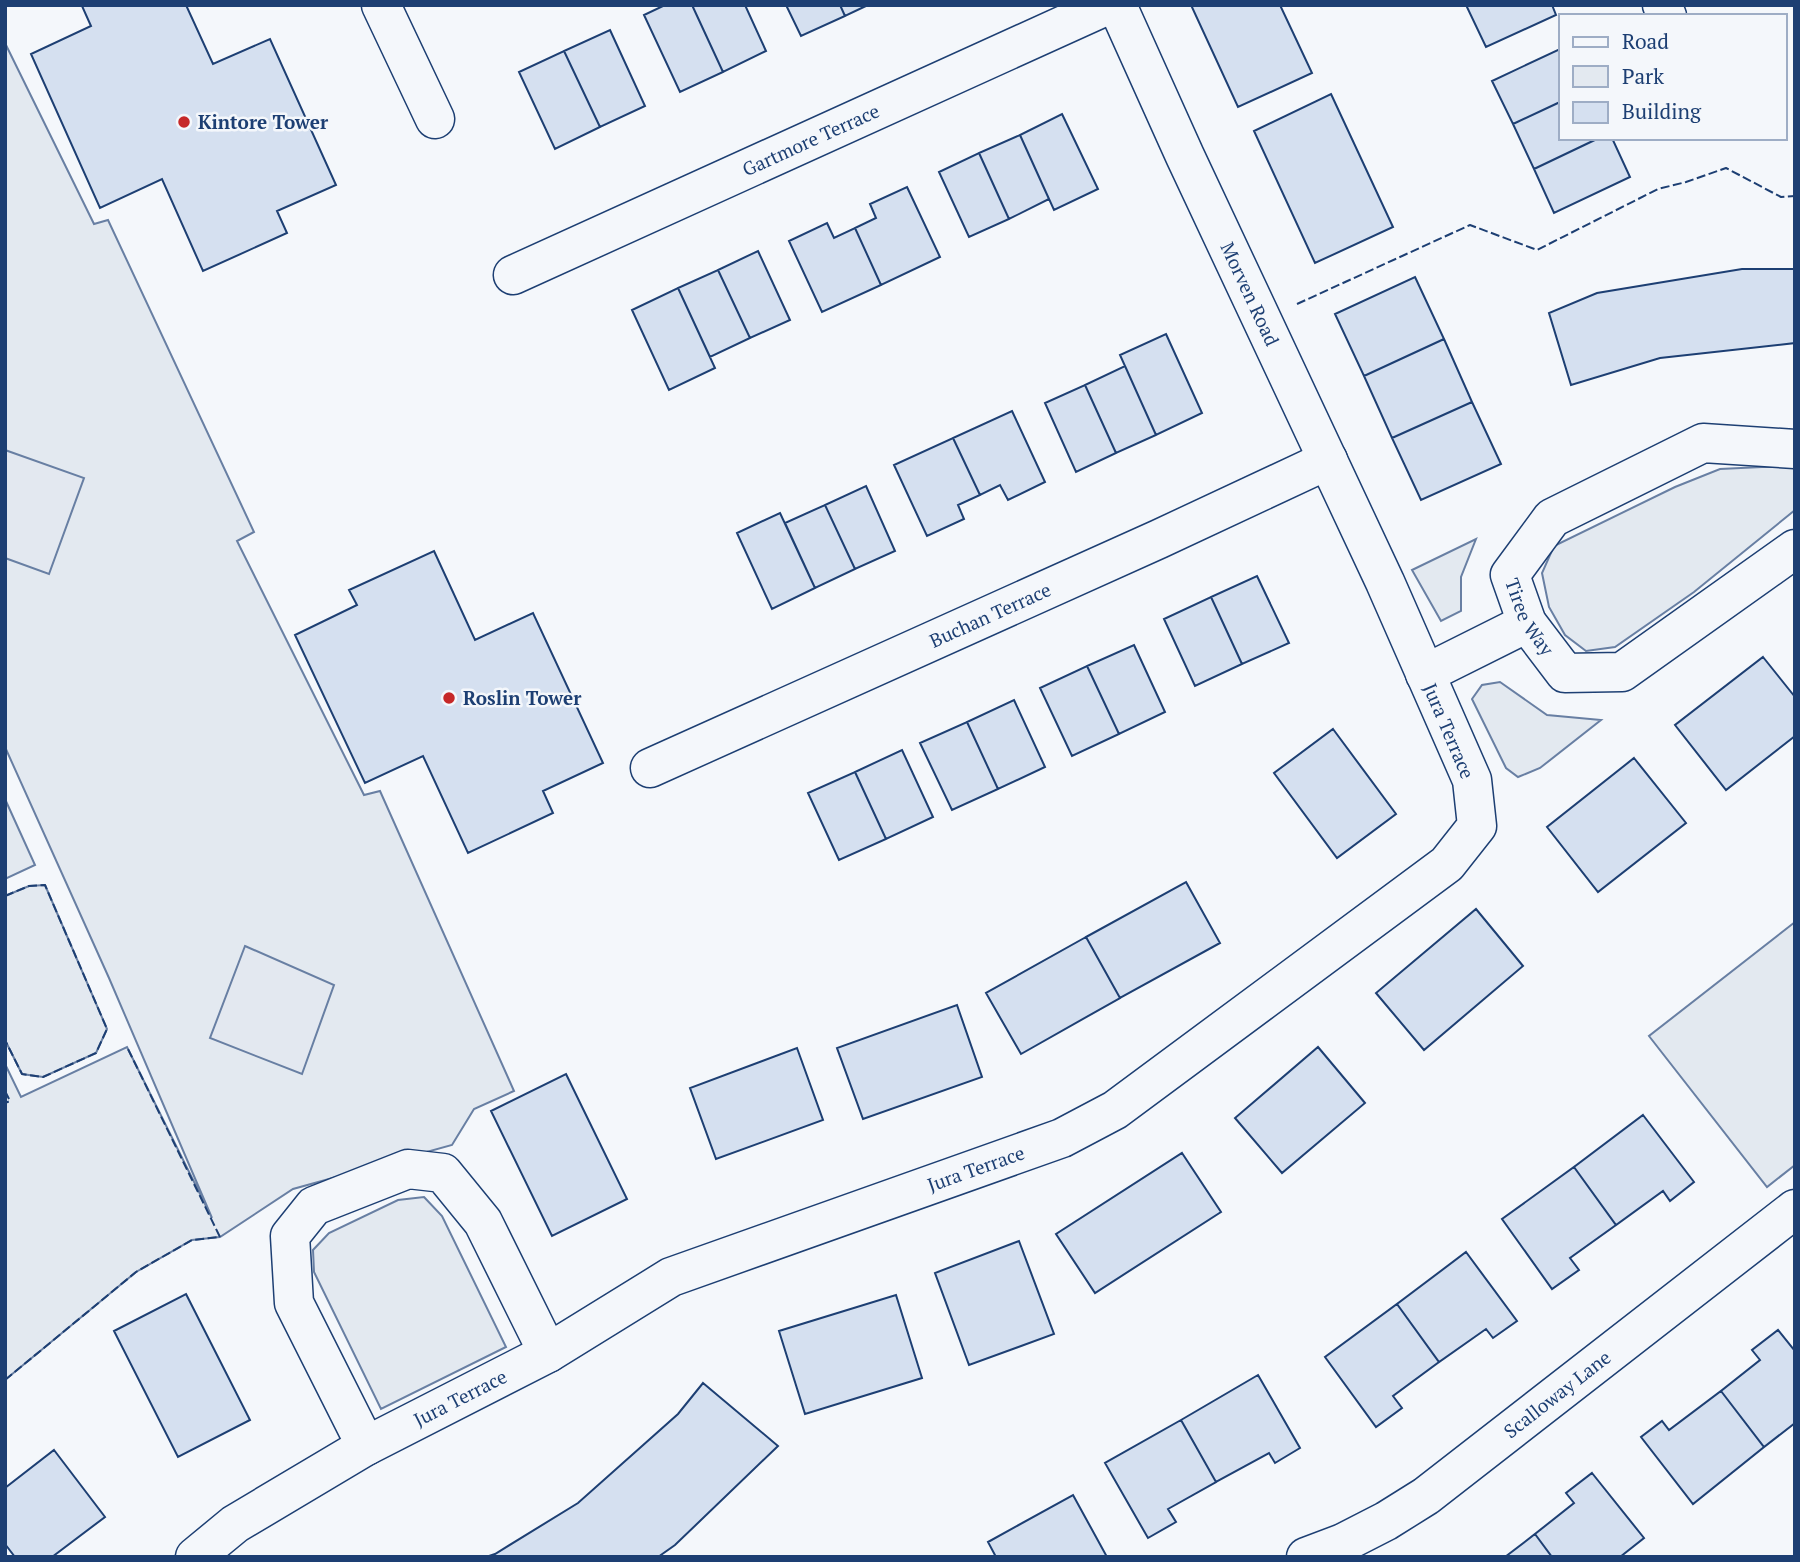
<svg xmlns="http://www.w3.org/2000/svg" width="1800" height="1562" font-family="'PT Serif',serif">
<rect width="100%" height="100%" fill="#f4f7fb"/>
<path fill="#e3e9f0" stroke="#687fa3" stroke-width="2" d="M 5,43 L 94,224 L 108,220 L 254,532 L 237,541 L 364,795 L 380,791 L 514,1091 L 474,1109 L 452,1145 L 293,1189 L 220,1237 L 192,1240 L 136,1272 L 5,1380 L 5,1064 L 21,1097 L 127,1047 L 212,1218 L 109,978 L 5,747 Z
M 1762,467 L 1795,467 L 1795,510 L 1694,592 L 1615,647 L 1586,651 L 1565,635 L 1549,607 L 1542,573 L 1554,546 L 1675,487 L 1720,469 Z
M 1476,539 L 1461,577 L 1461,611 L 1441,621 L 1412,570 Z
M 1500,682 L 1547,715 L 1601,720 L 1540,768 L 1518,777 L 1506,768 L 1472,699 L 1482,685 Z
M 5,799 L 35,865 L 5,879 Z
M 45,885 L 107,1029 L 96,1053 L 43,1077 L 22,1074 L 5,1040 L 5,896 L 29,886 Z
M 1795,922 L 1795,1165 L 1767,1187 L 1649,1036 Z
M 424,1197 L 442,1216 L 506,1347 L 381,1409 L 314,1272 L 313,1250 L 329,1233 L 398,1200 Z"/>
<path fill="#e3e8f0" stroke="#687fa3" stroke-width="2" d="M 5,450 L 84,478 L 49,574 L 5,558 Z
M 245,946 L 334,985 L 302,1074 L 210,1038 Z"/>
<path fill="#d5e0f0" stroke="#1d3f73" stroke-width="2" d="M 84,5 L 186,5 L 213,64 L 270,39 L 336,185 L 277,211 L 287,233 L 203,271 L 162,179 L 100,208 L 31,54 L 91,26 L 82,6 Z
M 665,5 L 692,5 L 723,72 L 680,92 L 644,15 Z
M 692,5 L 745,5 L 766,51 L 723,72 Z
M 786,5 L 840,5 L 845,16 L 801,36 Z
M 840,5 L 868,5 L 845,16 Z
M 1191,5 L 1280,5 L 1312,73 L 1238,107 Z
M 1466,5 L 1552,5 L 1556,15 L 1486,47 Z
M 610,30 L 645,106 L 600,127 L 564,51 Z
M 1560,49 L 1560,102 L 1513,124 L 1492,81 Z
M 564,51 L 600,127 L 555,149 L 519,72 Z
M 1331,94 L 1393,227 L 1315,263 L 1254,131 Z
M 1560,102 L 1560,138 L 1599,138 L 1534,169 L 1513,124 Z
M 1062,114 L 1098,189 L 1054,210 L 1020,135 Z
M 1020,135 L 1049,199 L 1009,219 L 979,153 Z
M 1599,138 L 1612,138 L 1630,177 L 1554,213 L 1534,169 Z
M 979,153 L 1009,219 L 969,237 L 939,172 Z
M 907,187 L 940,257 L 881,285 L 855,228 L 876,218 L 870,204 Z
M 827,223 L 834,238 L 855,228 L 881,285 L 822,312 L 789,241 Z
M 758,251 L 790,320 L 750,338 L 718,270 Z
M 1742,269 L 1795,269 L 1795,343 L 1660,358 L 1571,385 L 1549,313 L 1597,293 Z
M 718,270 L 750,338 L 710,357 L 678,288 Z
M 1415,277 L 1444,339 L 1364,376 L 1335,314 Z
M 678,288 L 715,368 L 669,390 L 632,310 Z
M 1166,334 L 1202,413 L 1156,435 L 1120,355 Z
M 1444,339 L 1472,402 L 1392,438 L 1364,376 Z
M 1125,366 L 1156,435 L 1116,453 L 1085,385 Z
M 1085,385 L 1116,453 L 1076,472 L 1045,403 Z
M 1472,402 L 1501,464 L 1421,500 L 1392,438 Z
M 1012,411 L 1045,482 L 1008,500 L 1000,485 L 980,495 L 953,438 Z
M 953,438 L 980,495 L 958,505 L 964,519 L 927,536 L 894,465 Z
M 866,486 L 895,551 L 855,569 L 825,505 Z
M 825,505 L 855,569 L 815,588 L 785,523 Z
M 780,513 L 815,588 L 772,609 L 737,533 Z
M 434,551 L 475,640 L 533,613 L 603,763 L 543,791 L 553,813 L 468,853 L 423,756 L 365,783 L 295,635 L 357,605 L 349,590 Z
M 1257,576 L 1289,643 L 1242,664 L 1211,597 Z
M 1211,597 L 1242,664 L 1195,686 L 1164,619 Z
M 1134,645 L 1165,712 L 1119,734 L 1087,666 Z
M 1763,657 L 1795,697 L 1795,736 L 1726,790 L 1675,725 Z
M 1087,666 L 1119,734 L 1072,756 L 1040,688 Z
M 1014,700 L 1045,767 L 998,789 L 967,722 Z
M 967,722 L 998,789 L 952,810 L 920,743 Z
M 1333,729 L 1396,814 L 1337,858 L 1274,773 Z
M 902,750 L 933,817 L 886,839 L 855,772 Z
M 1634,758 L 1686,823 L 1598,892 L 1547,827 Z
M 855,772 L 886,839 L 839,860 L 808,793 Z
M 1186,882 L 1220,943 L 1120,998 L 1086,937 Z
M 1476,909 L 1523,966 L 1424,1050 L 1376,993 Z
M 1086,937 L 1120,998 L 1021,1054 L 986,993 Z
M 957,1005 L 982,1077 L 863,1119 L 837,1048 Z
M 1318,1047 L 1365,1103 L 1282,1173 L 1235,1118 Z
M 797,1048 L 823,1120 L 716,1159 L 690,1088 Z
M 566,1074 L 627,1199 L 552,1236 L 491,1111 Z
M 1643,1115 L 1694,1182 L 1670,1201 L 1663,1191 L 1616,1225 L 1574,1167 Z
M 1182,1153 L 1221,1212 L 1095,1293 L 1056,1234 Z
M 1574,1167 L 1616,1225 L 1570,1258 L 1579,1270 L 1552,1289 L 1502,1219 Z
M 1019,1241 L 1054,1334 L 969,1365 L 935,1273 Z
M 1466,1252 L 1517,1321 L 1493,1338 L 1486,1329 L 1439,1362 L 1397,1304 Z
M 186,1294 L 250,1420 L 178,1457 L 114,1331 Z
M 896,1295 L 922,1378 L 805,1414 L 779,1331 Z
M 1397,1304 L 1439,1362 L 1393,1396 L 1402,1408 L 1376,1427 L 1325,1357 Z
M 1778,1330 L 1795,1351 L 1795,1423 L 1764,1447 L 1721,1391 L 1760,1360 L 1752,1350 Z
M 1258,1375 L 1300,1448 L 1275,1463 L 1269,1453 L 1216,1482 L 1181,1420 Z
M 703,1383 L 778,1446 L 675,1545 L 658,1557 L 486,1557 L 495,1554 L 578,1503 L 678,1414 Z
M 1721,1391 L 1764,1447 L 1693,1504 L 1641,1437 L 1662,1421 L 1669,1430 Z
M 1181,1420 L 1216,1482 L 1168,1509 L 1176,1522 L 1148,1538 L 1105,1463 Z
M 54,1450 L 105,1517 L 52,1557 L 15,1557 L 5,1544 L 5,1488 Z
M 1592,1473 L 1644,1538 L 1620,1557 L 1552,1557 L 1535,1534 L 1574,1503 L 1566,1493 Z
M 1073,1495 L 1107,1557 L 996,1557 L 988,1542 Z
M 1535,1534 L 1552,1557 L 1505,1557 Z"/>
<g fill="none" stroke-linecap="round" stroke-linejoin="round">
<g stroke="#1d3f73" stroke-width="41">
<g id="minor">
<path d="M 381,5 L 435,119"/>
<path d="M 1662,5 L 1667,16"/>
<path id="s1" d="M 513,275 L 1108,5"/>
<path id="s2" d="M 1795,449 L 1703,443 L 1552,518 L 1510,575 L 1527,623 L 1565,673 L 1622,672 L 1795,549"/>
<path d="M 1425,674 L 1527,623"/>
<path id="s3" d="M 650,768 L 1159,539 L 1328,460"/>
<path d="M 366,1446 L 294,1303 L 290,1236 L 314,1206 L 408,1169 L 443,1173 L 483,1222 L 548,1353"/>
<path id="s4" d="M 195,1557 L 235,1524 L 366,1446 L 548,1353 L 671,1277 L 1062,1138 L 1115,1110 L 1447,864 L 1477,826 L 1472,780 L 1385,582 L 1185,156 L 1117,5"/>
<path id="s5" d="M 1306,1557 L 1343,1543 L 1386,1521 L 1426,1496 L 1795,1209"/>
</g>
</g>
<use href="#minor" stroke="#f4f7fb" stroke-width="38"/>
<path stroke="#1d3f73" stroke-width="2" stroke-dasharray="9 3.5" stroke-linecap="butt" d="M 1297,304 L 1470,225 L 1537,250 L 1658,189 L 1686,182 L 1726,168 L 1781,197 L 1795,196
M 5,896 L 29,886 L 45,885 L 107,1029 L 96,1053 L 43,1077 L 22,1074 L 5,1040
M 5,1091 L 10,1101 L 5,1103
M 5,1380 L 136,1272 L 192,1240 L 220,1237 L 127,1047"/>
</g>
<g fill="#c62828" stroke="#f4f7fb" stroke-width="2.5">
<circle cx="184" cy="122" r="7"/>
<circle cx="449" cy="698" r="7"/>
</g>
<g text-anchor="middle" stroke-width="5" stroke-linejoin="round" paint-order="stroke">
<g font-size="19" font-weight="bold" fill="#1d3f73" stroke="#f4f7fb" text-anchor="start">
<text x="198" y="129">Kintore Tower</text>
<text x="463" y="705">Roslin Tower</text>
</g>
<g font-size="19" fill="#1d3f73" stroke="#f4f7fb">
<text dy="7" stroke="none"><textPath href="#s1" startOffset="327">Gartmore Terrace</textPath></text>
<text transform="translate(1250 294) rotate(65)" y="7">Morven Road</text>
<text dy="7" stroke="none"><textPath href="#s3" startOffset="373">Buchan Terrace</textPath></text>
<text dy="7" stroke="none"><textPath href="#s2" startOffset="378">Tiree Way</textPath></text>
<text transform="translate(1449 731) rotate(67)" y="7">Jura Terrace</text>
<text dy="7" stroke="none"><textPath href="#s4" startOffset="877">Jura Terrace</textPath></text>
<text dy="7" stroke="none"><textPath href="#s5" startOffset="301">Scalloway Lane</textPath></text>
<text dy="7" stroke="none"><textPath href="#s4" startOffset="310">Jura Terrace</textPath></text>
</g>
</g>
<rect width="1800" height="1562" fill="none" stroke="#1d3f73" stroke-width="14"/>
<rect x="1559" y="14" width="228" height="126" fill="#f4f7fb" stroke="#9eadc5" stroke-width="2"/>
<rect x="1573" y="37" width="35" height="10" fill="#f4f7fb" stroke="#9eadc5" stroke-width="2"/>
<text x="1622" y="49" font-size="21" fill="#1d3f73">Road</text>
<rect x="1573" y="66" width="35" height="21" fill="#e3e9f0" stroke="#9eadc5" stroke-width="2"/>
<text x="1622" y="84" font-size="21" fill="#1d3f73">Park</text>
<rect x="1573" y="102" width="35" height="21" fill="#d5e0f0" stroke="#9eadc5" stroke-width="2"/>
<text x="1622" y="119" font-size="21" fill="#1d3f73">Building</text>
</svg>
